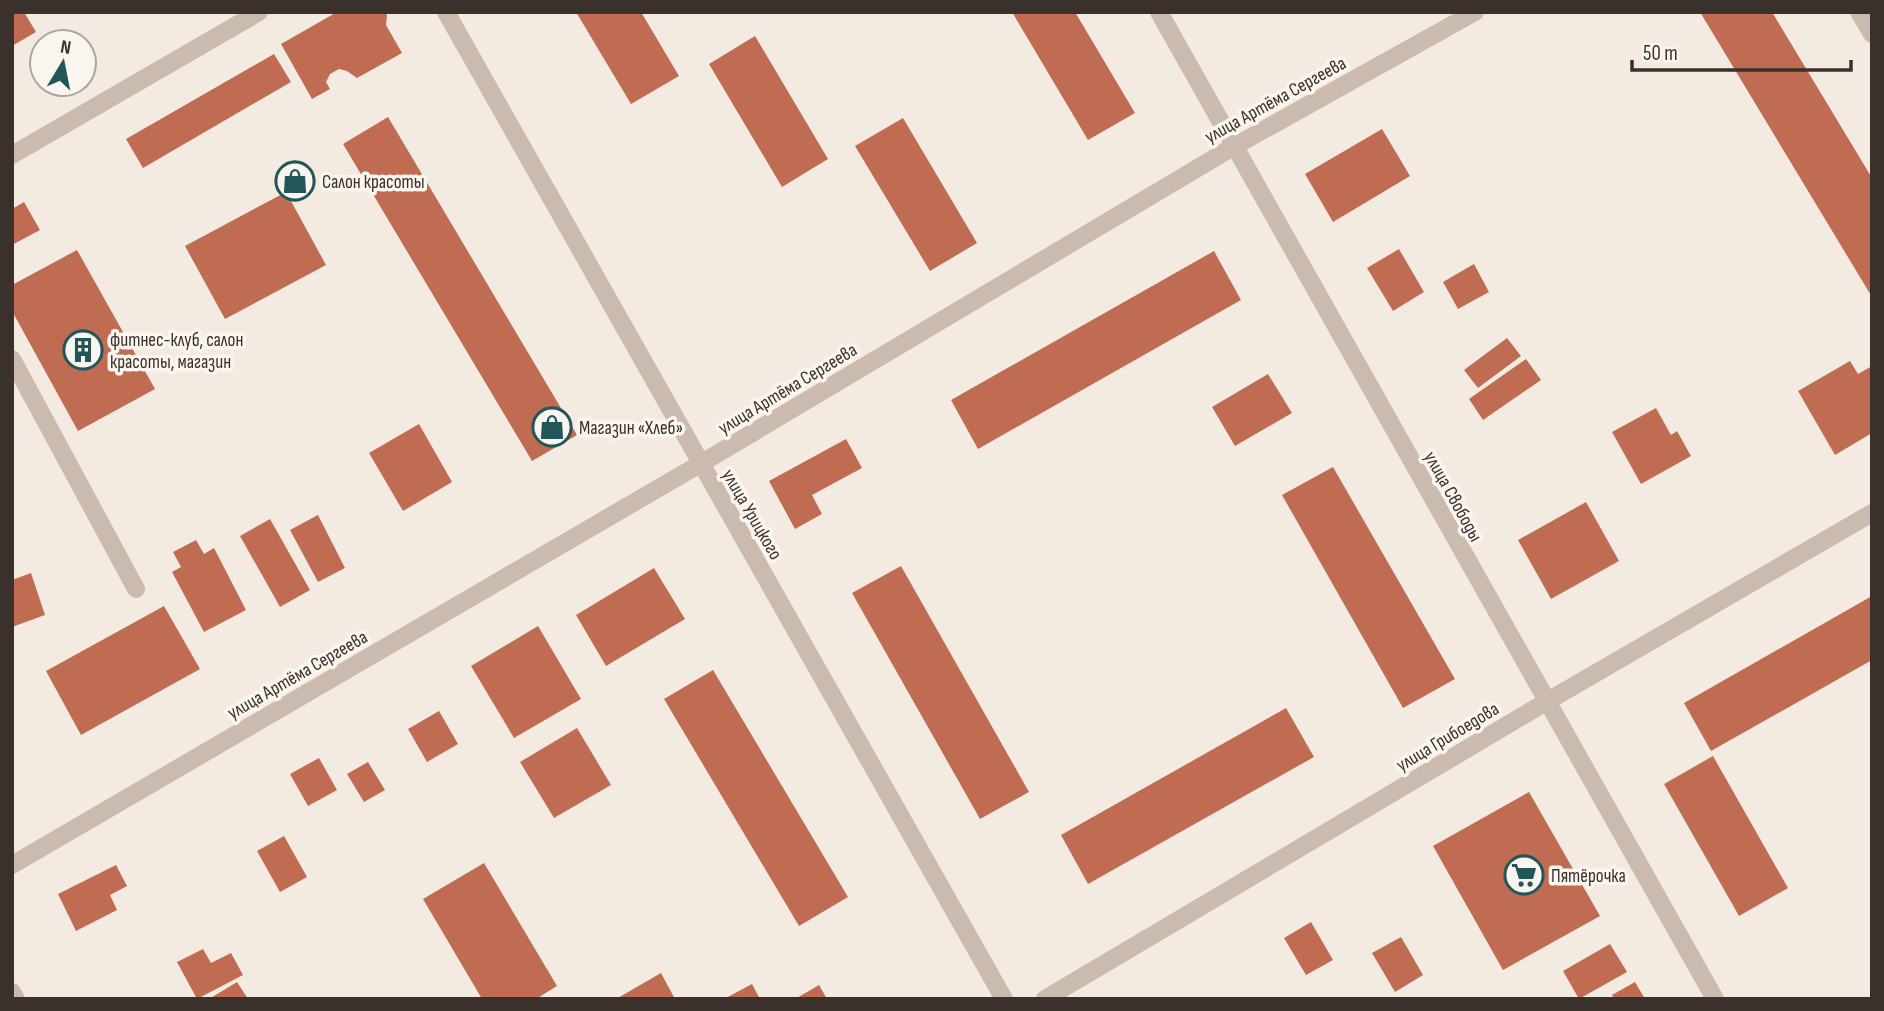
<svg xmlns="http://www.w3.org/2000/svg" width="1884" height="1011" font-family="'Sofia Sans Condensed',sans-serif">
<rect width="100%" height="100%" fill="#f3ebe2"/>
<path fill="#c06c53" d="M 12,12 L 24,12 L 36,32 L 12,46 Z
M 337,12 L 384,12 L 387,15 L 386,25 L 402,53 L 357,78 L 347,71 L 339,69 L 330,74 L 326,82 L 330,89 L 312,99 L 281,44 Z
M 576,12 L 641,12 L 679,76 L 631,104 Z
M 1012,12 L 1075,12 L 1135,113 L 1088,140 Z
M 1700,12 L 1772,12 L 1872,178 L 1872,297 Z
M 755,36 L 828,159 L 782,187 L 709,64 Z
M 274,54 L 291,82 L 143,168 L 126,139 Z
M 388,117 L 577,435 L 532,461 L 343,144 Z
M 903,118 L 977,243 L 930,271 L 855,146 Z
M 1382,129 L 1410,176 L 1333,222 L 1305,174 Z
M 286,192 L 326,265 L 225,319 L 185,246 Z
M 24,202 L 40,230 L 12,245 L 12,209 Z
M 1399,249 L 1424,292 L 1393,311 L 1367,268 Z
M 77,250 L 155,389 L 78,431 L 12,311 L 12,285 Z
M 1214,251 L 1241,300 L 978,449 L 951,400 Z
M 1474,264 L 1489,292 L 1458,309 L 1443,282 Z
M 1507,338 L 1521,356 L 1478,388 L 1464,370 Z
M 1526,359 L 1541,380 L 1483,420 L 1469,399 Z
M 1850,361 L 1858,374 L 1872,366 L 1872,433 L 1835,455 L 1798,391 Z
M 1268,374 L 1292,413 L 1235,446 L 1212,407 Z
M 1656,408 L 1671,435 L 1677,431 L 1691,456 L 1641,484 L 1612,432 Z
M 419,424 L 452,482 L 403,511 L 369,453 Z
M 846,439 L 862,468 L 812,495 L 822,514 L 795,529 L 769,481 Z
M 1333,467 L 1455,679 L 1403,708 L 1282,495 Z
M 1586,502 L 1619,561 L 1551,599 L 1518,540 Z
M 318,515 L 345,568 L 318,582 L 290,530 Z
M 270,519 L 310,590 L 280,607 L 240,536 Z
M 196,540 L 204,554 L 214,548 L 246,610 L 204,632 L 172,572 L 181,567 L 173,552 Z
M 901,566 L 1029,792 L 980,819 L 852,593 Z
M 654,568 L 685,619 L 606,666 L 576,615 Z
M 31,573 L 45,615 L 12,627 L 12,580 Z
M 1872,596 L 1872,660 L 1711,751 L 1684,703 Z
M 164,606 L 200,669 L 81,735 L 46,671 Z
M 538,626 L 581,699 L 514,738 L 471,666 Z
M 713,670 L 848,897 L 799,926 L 664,699 Z
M 1286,708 L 1314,757 L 1088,884 L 1061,835 Z
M 439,711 L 458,744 L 427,762 L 408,729 Z
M 577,728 L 611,785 L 554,818 L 520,762 Z
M 1713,756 L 1788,888 L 1739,916 L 1664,784 Z
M 319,758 L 337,790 L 308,806 L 290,774 Z
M 368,762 L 385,790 L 364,802 L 347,774 Z
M 1529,792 L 1600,916 L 1503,970 L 1433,846 Z
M 284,836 L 307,877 L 280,892 L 257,851 Z
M 484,863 L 557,986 L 536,999 L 482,999 L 423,899 Z
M 116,865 L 127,886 L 110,895 L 117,910 L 76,931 L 58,894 Z
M 1311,922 L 1333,960 L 1306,975 L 1284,938 Z
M 1401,937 L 1423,975 L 1395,992 L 1372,953 Z
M 1610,944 L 1627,972 L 1579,999 L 1563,971 Z
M 203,949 L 211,963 L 231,953 L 243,975 L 197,999 L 177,962 Z
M 661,973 L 675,999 L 616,999 Z
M 237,982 L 248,999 L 209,999 Z
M 1635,982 L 1645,999 L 1614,999 L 1612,995 Z
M 752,984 L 760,999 L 724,999 Z
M 819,985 L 827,999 L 795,999 Z"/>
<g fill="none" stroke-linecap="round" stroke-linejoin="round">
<path stroke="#cbbbae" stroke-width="18" d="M 446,12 L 1004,999
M 1159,12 L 1715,999
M 1859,12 L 1872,34
M 12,155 L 259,12
M 12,359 L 136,589
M 12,865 L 700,464 L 1233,147 L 1475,12
M 12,992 L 16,999
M 1045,999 L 1546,702 L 1872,513"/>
</g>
<defs>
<g id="shop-ring" transform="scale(2.0125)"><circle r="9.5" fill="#faf5ee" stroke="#235659" stroke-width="1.5"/><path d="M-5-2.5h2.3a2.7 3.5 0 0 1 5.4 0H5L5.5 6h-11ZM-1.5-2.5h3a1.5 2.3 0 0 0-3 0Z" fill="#235659"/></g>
<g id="building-ring" transform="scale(2.0125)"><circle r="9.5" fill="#faf5ee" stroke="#235659" stroke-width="1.5"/><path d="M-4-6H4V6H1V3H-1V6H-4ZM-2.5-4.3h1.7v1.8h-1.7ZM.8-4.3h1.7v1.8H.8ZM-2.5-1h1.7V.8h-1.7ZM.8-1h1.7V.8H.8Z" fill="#235659"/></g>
<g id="supermarket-ring" transform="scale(2.0125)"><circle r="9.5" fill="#faf5ee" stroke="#235659" stroke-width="1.5"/><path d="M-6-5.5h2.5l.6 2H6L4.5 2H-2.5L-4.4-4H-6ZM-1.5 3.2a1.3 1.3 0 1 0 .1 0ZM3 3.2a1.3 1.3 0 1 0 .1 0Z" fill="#235659"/></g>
</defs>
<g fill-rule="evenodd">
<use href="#shop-ring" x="295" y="181"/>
<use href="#building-ring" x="83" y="350"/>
<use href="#shop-ring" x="552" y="427"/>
<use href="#supermarket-ring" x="1524" y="875"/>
</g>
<g text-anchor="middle" stroke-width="7" stroke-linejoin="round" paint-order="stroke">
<g font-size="19" fill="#3a302c" stroke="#faf5ee">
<text transform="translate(1275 99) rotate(-29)" y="7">улица Артёма Сергеева</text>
<text transform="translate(787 388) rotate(-31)" y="7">улица Артёма Сергеева</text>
<text transform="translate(1454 496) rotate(61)" y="7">улица Свободы</text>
<text transform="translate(753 514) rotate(60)" y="7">улица Урицкого</text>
<text transform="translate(297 674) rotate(-30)" y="7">улица Артёма Сергеева</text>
<text transform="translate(1447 736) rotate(-31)" y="7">улица Грибоедова</text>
</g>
<g font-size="19" fill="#3a302c" stroke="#faf5ee" text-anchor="start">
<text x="322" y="188">Салон красоты</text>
<text x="110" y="346">фитнес-клуб, салон<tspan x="110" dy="22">красоты, магазин</tspan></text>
<text x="579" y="434">Магазин «Хлеб»</text>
<text x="1551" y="882">Пятёрочка</text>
</g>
</g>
<rect width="1884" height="1011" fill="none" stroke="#3a302c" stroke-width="28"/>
<g transform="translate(63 63) rotate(10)"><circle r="33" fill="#faf5ee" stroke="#ada6a0" stroke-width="2"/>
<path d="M0-5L12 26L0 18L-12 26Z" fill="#235659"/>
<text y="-10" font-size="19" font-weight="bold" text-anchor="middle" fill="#3a302c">N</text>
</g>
<path d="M1632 60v10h219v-10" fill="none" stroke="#3a302c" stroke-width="3.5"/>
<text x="1643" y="60" font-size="21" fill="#3a302c" stroke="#faf5ee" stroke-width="5" paint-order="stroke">50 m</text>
</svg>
